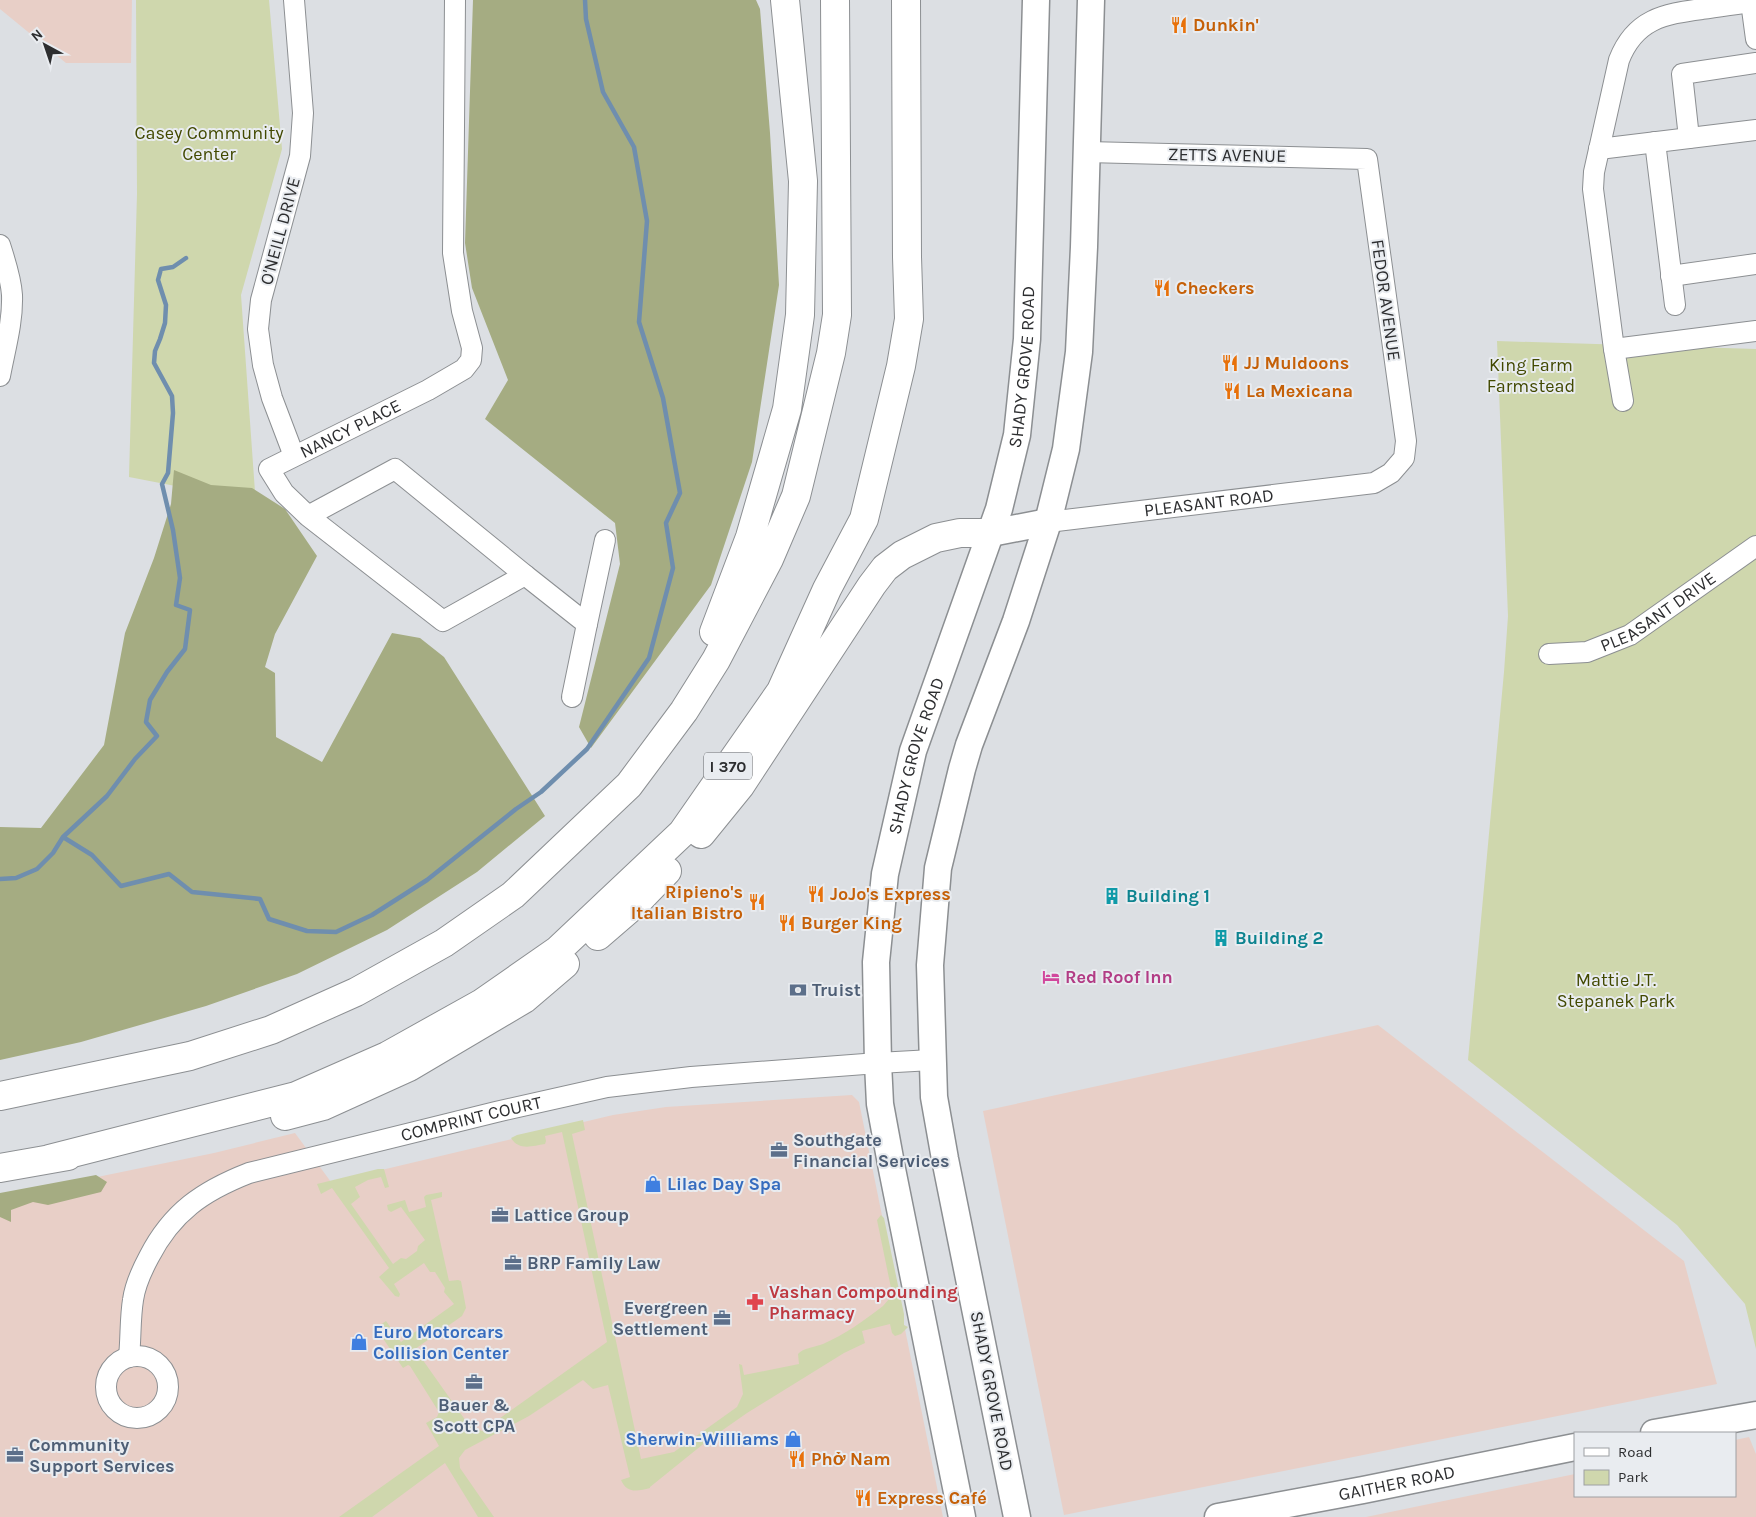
<svg xmlns="http://www.w3.org/2000/svg" width="1756" height="1517" font-family="Karla,sans-serif">
<rect width="100%" height="100%" fill="#dcdfe3"/>
<path fill="#e8cfc7" d="M 0,0 L 132,0 L 131,63 L 66,63 L 0,9 Z
M 1378,1025 L 1684,1261 L 1717,1384 L 1064,1515 L 983,1111 Z
M 852,1095 L 859,1102 L 943,1517 L 0,1517 L 0,1197 L 214,1153 L 295,1133 L 331,1182 L 613,1115 L 666,1107 Z
M 1749,1437 L 1756,1454 L 1756,1517 L 1366,1517 L 1575,1474 L 1575,1496 L 1735,1496 L 1735,1440 Z"/>
<path fill="#cfd7ad" d="M 136,0 L 269,0 L 282,149 L 241,295 L 255,492 L 227,496 L 129,477 L 137,194 Z
M 1497,341 L 1756,349 L 1756,1349 L 1745,1304 L 1677,1225 L 1468,1060 L 1504,672 L 1508,616 Z
M 583,1120 L 585,1130 L 572,1134 L 641,1459 L 674,1452 L 737,1407 L 743,1394 L 739,1364 L 742,1365 L 744,1375 L 799,1364 L 798,1354 C 803,1348 815,1347 823,1344 C 844,1335 865,1320 883,1306 L 889,1299 L 891,1288 L 877,1220 L 881,1215 L 884,1218 L 904,1314 L 904,1325 L 908,1327 L 901,1334 L 895,1336 L 892,1333 L 890,1324 L 862,1331 L 865,1343 L 844,1353 L 747,1413 L 707,1441 L 650,1487 L 650,1488 C 638,1491 627,1494 621,1480 L 630,1477 L 608,1385 L 593,1389 L 583,1380 L 529,1416 L 465,1450 L 459,1458 L 460,1468 L 494,1517 L 478,1517 L 445,1463 L 372,1517 L 339,1517 L 439,1446 L 426,1423 L 437,1417 L 439,1412 L 437,1409 L 410,1366 L 408,1365 L 403,1368 L 376,1328 L 386,1321 L 401,1342 L 454,1304 L 444,1292 L 445,1288 L 435,1272 L 430,1272 L 424,1263 L 394,1284 L 400,1294 L 399,1297 L 395,1296 L 379,1277 L 389,1268 L 332,1188 L 321,1194 L 317,1184 L 378,1169 L 384,1169 L 389,1187 L 385,1188 L 381,1177 L 368,1180 L 355,1187 L 360,1197 L 351,1204 L 393,1264 L 401,1258 L 406,1259 L 417,1251 L 418,1246 L 425,1240 L 401,1207 L 391,1212 L 388,1210 L 387,1205 L 405,1200 L 409,1212 L 426,1207 L 424,1197 L 426,1195 L 442,1192 L 442,1197 L 431,1200 L 449,1281 L 458,1280 L 461,1281 L 466,1308 L 462,1316 L 415,1349 L 468,1424 L 482,1431 L 607,1342 L 562,1132 L 545,1136 L 546,1141 L 545,1144 C 532,1146 519,1151 511,1138 L 517,1135 Z"/>
<path fill="#a5ac82" d="M 473,0 L 756,0 L 760,9 L 770,133 L 779,285 L 752,462 L 711,585 L 591,748 L 579,727 L 620,564 L 615,523 L 485,419 L 508,380 L 472,288 L 465,243 Z
M 174,470 L 211,485 L 252,488 L 285,509 L 317,556 L 275,634 L 265,667 L 275,673 L 276,737 L 322,762 L 392,633 L 420,638 L 444,657 L 545,816 L 477,872 L 387,930 L 297,974 L 206,1006 L 81,1042 L 0,1060 L 0,827 L 41,828 L 104,745 L 125,633 L 154,558 L 171,504 Z
M 96,1175 L 107,1182 L 101,1192 L 48,1205 L 33,1202 L 11,1210 L 11,1222 L 0,1217 L 0,1193 Z"/>
<g fill="none" stroke-linecap="round" stroke-linejoin="round">
<path stroke="#6f8eae" stroke-width="4.5" d="M 63,837 L 92,855 L 121,886 L 169,874 L 192,892 L 260,899 L 269,919 L 307,931 L 336,932 L 372,915 L 427,880 L 516,809 L 541,792 L 587,749 L 649,658 L 673,568 L 666,523 L 680,493 L 663,398 L 639,322 L 647,221 L 634,147 L 603,92 L 586,19 L 585,0
M 0,879 L 16,878 L 37,869 L 53,853 L 63,837 L 107,796 L 135,759 L 157,736 L 146,722 L 150,700 L 167,672 L 185,649 L 190,610 L 176,605 L 180,578 L 173,530 L 162,484 L 168,473 L 173,413 L 172,396 L 154,363 L 155,351 L 160,339 L 165,323 L 166,305 L 158,280 L 161,269 L 173,267 L 186,258"/>
<g stroke="#8c8f92" stroke-width="22">
<g id="minor">
<path d="M 294,0 L 303,113 L 300,156 L 261,300 L 258,329 L 263,365 L 272,398 L 294,456"/>
<path d="M 1751,2 L 1756,39"/>
<path d="M 1689,138 L 1682,74 L 1756,63"/>
<path d="M 1655,142 L 1675,305"/>
<path d="M 1599,149 L 1756,130"/>
<path d="M 0,245 C 5,261 11,278 12,295 C 13,322 5,349 0,376"/>
<path d="M 1671,276 L 1756,264"/>
<path d="M 1614,349 L 1756,331"/>
<path d="M 1623,401 L 1614,349 L 1593,189 L 1594,172 L 1619,60 C 1635,19 1664,14 1702,9 C 1720,6 1738,4 1756,1"/>
<path id="s1" d="M 308,516 L 395,469 L 525,575 L 443,621 L 308,516 L 284,493 L 269,469 L 428,390 L 464,369 L 471,360 L 472,348 L 462,311 L 453,253 L 455,0"/>
<path id="s2" d="M 1048,522 L 1374,483 L 1391,473 L 1404,458 L 1406,441 L 1367,159 L 1087,152"/>
<path d="M 525,575 L 587,624 L 572,697"/>
<path d="M 587,624 L 605,540"/>
<path id="s3" d="M 1549,654 L 1587,652 L 1630,635 L 1756,546"/>
<circle cx="137" cy="1387" r="31"/>
<path id="s4" d="M 129,1357 C 131,1338 130,1318 133,1300 C 135,1285 142,1270 149,1257 C 172,1212 203,1191 249,1173 L 496,1112 L 607,1087 L 691,1077 L 878,1063 L 932,1060"/>
</g>
</g>
<g stroke="#8c8f92" stroke-width="29">
<g id="major">
<path d="M 991,533 L 1048,522"/>
<path d="M 1654,1433 L 1756,1415"/>
<path id="s5" d="M 962,1517 L 892,1169 L 880,1104 L 878,1063 L 876,962 L 885,874 L 913,751 L 999,509 L 1017,435 L 1027,339 L 1036,0"/>
<path d="M 1017,1517 L 945,1159 L 934,1097 L 930,965 L 938,868 L 962,769 L 969,745 L 1016,621 L 1048,522 L 1066,449 L 1079,352 L 1084,247 L 1091,0"/>
<path id="s6" d="M 1218,1517 L 1363,1490 L 1575,1447"/>
</g>
</g>
<g stroke="#8c8f92" stroke-width="30">
<path id="highway" d="M 714,632 L 750,537 L 787,409 L 800,315 L 803,181 L 785,0
M 701,834 L 740,786 L 872,585 L 885,568 L 902,555 L 936,538 L 960,533 L 991,533
M 598,936 L 634,905 L 667,871
M 0,1096 L 190,1056 L 271,1030 L 356,992 L 444,943 L 513,895 L 629,785 L 684,711 L 716,660 L 769,559 L 796,496 L 831,353 L 837,315 L 835,0
M 285,1116 L 323,1106 L 409,1067 L 524,999 L 565,964
M 49,1159 L 296,1096 L 387,1056 L 482,1003 L 558,950 L 682,833 L 781,691 L 827,589 L 864,519 L 901,366 L 909,319 L 907,257 L 906,0
M 0,1168 L 68,1156"/>
</g>
<use href="#minor" stroke="#fff" stroke-width="20"/>
<use href="#major" stroke="#fff" stroke-width="26"/>
<use href="#highway" stroke="#fff" stroke-width="28"/>
</g>
<defs>
<g id="restaurant-bare" transform="scale(1.35)"><path d="M-5-6h1v4h1v-4h1v4h1v-4h1v5L-1.5 .5V6h-2V.5L-5-1ZM5-6V6H3V1.5H1.5Q1.5-4 5-6Z" fill="#e8710a" stroke="#e9ecf0" stroke-width="2.5" paint-order="stroke"/></g>
<g id="building-bare" transform="scale(1.35)"><path d="M-4-6H4V6H1V3H-1V6H-4ZM-2.5-4.3h1.7v1.8h-1.7ZM.8-4.3h1.7v1.8H.8ZM-2.5-1h1.7V.8h-1.7ZM.8-1h1.7V.8H.8Z" fill="#0f9aa8" stroke="#e9ecf0" stroke-width="2.5" paint-order="stroke"/></g>
<g id="hotel-bare" transform="scale(1.35)"><path d="M-6-4.5h1.5V1H6V5H4.5V3h-9V5H-6ZM-4 0a1.8 1.8 0 1 1 3.6 0ZM.5 0V-2.5h3Q6-2.5 6 0Z" fill="#d1479c" stroke="#e9ecf0" stroke-width="2.5" paint-order="stroke"/></g>
<g id="bank-bare" transform="scale(1.35)"><path d="M-6-4H6V4H-6ZM0-2.3a2.3 2.3 0 1 0 0 4.6a2.3 2.3 0 1 0 0-4.6Z" fill="#5c6f8a" stroke="#e9ecf0" stroke-width="2.5" paint-order="stroke"/></g>
<g id="office-bare" transform="scale(1.35)"><path d="M-6-3h4V-5.5h4V-3h4V5H-6ZM-1-4.5V-3h2v-1.5ZM-6 0V1H6V0Z" fill="#5c6f8a" stroke="#e9ecf0" stroke-width="2.5" paint-order="stroke"/></g>
<g id="shop-bare" transform="scale(1.35)"><path d="M-5-2.5h2.3a2.7 3.5 0 0 1 5.4 0H5L5.5 6h-11ZM-1.5-2.5h3a1.5 2.3 0 0 0-3 0Z" fill="#3f7fe0" stroke="#e9ecf0" stroke-width="2.5" paint-order="stroke"/></g>
<g id="pharmacy-bare" transform="scale(1.35)"><path d="M-2-6h4v4h4v4h-4v4h-4v-4h-4v-4h4Z" fill="#e0444e" stroke="#e9ecf0" stroke-width="2.5" paint-order="stroke"/></g>
</defs>
<g fill-rule="evenodd">
<use href="#restaurant-bare" x="1179" y="25"/>
<use href="#restaurant-bare" x="1162" y="288"/>
<use href="#restaurant-bare" x="1230" y="363"/>
<use href="#restaurant-bare" x="1232" y="391"/>
<use href="#restaurant-bare" x="816" y="894"/>
<use href="#building-bare" x="1112" y="896"/>
<use href="#restaurant-bare" x="757" y="902"/>
<use href="#restaurant-bare" x="787" y="923"/>
<use href="#building-bare" x="1221" y="938"/>
<use href="#hotel-bare" x="1051" y="977"/>
<use href="#bank-bare" x="798" y="990"/>
<use href="#office-bare" x="779" y="1150"/>
<use href="#shop-bare" x="653" y="1184"/>
<use href="#office-bare" x="500" y="1215"/>
<use href="#office-bare" x="513" y="1263"/>
<use href="#pharmacy-bare" x="755" y="1302"/>
<use href="#office-bare" x="722" y="1318"/>
<use href="#shop-bare" x="359" y="1342"/>
<use href="#office-bare" x="474" y="1382"/>
<use href="#shop-bare" x="793" y="1439"/>
<use href="#office-bare" x="15" y="1455"/>
<use href="#restaurant-bare" x="797" y="1459"/>
<use href="#restaurant-bare" x="863" y="1498"/>
</g>
<g text-anchor="middle" stroke-width="4" stroke-linejoin="round" paint-order="stroke">
<rect fill="#e9ecf0" stroke="#65676a" stroke-width="1" x="704" y="752.5" width="48" height="27" rx="4"/>
<g font-size="16" font-weight="bold" fill="#2d2e30">
<text x="728" y="772">I 370</text>
</g>
<g font-size="18" font-weight="bold" fill="#c56008" stroke="#e9ecf0" text-anchor="start">
<text x="1193" y="31">Dunkin'</text>
<text x="1176" y="294">Checkers</text>
<text x="1244" y="369">JJ Muldoons</text>
<text x="1246" y="397">La Mexicana</text>
<text x="743" y="898" text-anchor="end">Ripieno's<tspan x="743" dy="21">Italian Bistro</tspan></text>
<text x="830" y="900">JoJo's Express</text>
<text x="801" y="929">Burger King</text>
<text x="811" y="1465">Phở Nam</text>
<text x="877" y="1504">Express Café</text>
</g>
<g font-size="18" fill="#424900" stroke="#e9ecf0">
<text x="209" y="139">Casey Community<tspan x="209" dy="21">Center</tspan></text>
<text x="1531" y="371">King Farm<tspan x="1531" dy="21">Farmstead</tspan></text>
<text x="1616" y="986">Mattie J.T.<tspan x="1616" dy="21">Stepanek Park</tspan></text>
</g>
<g font-size="18" fill="#2d2e30" stroke="#e9ecf0">
<text transform="translate(1227 155) rotate(1)" y="6">ZETTS AVENUE</text>
<text transform="translate(280 231) rotate(-75)" y="6">O'NEILL DRIVE</text>
<text transform="translate(1386 300) rotate(82)" y="6">FEDOR AVENUE</text>
<text dy="6" stroke="none"><textPath href="#s5" startOffset="1179">SHADY GROVE ROAD</textPath></text>
<text dy="6" stroke="none"><textPath href="#s1" startOffset="684">NANCY PLACE</textPath></text>
<text dy="6" stroke="none"><textPath href="#s2" startOffset="162">PLEASANT ROAD</textPath></text>
<text dy="6" stroke="none"><textPath href="#s3" startOffset="120">PLEASANT DRIVE</textPath></text>
<text dy="6" stroke="none"><textPath href="#s5" startOffset="774">SHADY GROVE ROAD</textPath></text>
<text dy="6" stroke="none"><textPath href="#s4" startOffset="466">COMPRINT COURT</textPath></text>
<text transform="translate(992 1391) rotate(79)" y="6">SHADY GROVE ROAD</text>
<text dy="6" stroke="none"><textPath href="#s6" startOffset="182">GAITHER ROAD</textPath></text>
</g>
<g font-size="18" font-weight="bold" fill="#0d838f" stroke="#e9ecf0" text-anchor="start">
<text x="1126" y="902">Building 1</text>
<text x="1235" y="944">Building 2</text>
</g>
<g font-size="18" font-weight="bold" fill="#b23c85" stroke="#e9ecf0" text-anchor="start">
<text x="1065" y="983">Red Roof Inn</text>
</g>
<g font-size="18" font-weight="bold" fill="#4e5e75" stroke="#e9ecf0" text-anchor="start">
<text x="812" y="996">Truist</text>
<text x="793" y="1146">Southgate<tspan x="793" dy="21">Financial Services</tspan></text>
<text x="514" y="1221">Lattice Group</text>
<text x="527" y="1269">BRP Family Law</text>
<text x="708" y="1314" text-anchor="end">Evergreen<tspan x="708" dy="21">Settlement</tspan></text>
<text x="474" y="1411" text-anchor="middle">Bauer &amp;<tspan x="474" dy="21">Scott CPA</tspan></text>
<text x="29" y="1451">Community<tspan x="29" dy="21">Support Services</tspan></text>
</g>
<g font-size="18" font-weight="bold" fill="#366cbe" stroke="#e9ecf0" text-anchor="start">
<text x="667" y="1190">Lilac Day Spa</text>
<text x="373" y="1338">Euro Motorcars<tspan x="373" dy="21">Collision Center</tspan></text>
<text x="779" y="1445" text-anchor="end">Sherwin-Williams</text>
</g>
<g font-size="18" font-weight="bold" fill="#be3a42" stroke="#e9ecf0" text-anchor="start">
<text x="769" y="1298">Vashan Compounding<tspan x="769" dy="21">Pharmacy</tspan></text>
</g>
</g>
<rect x="1574" y="1432" width="162" height="65" fill="#e9ecf0" stroke="#9ea0a3"/>
<rect x="1584" y="1448" width="25" height="8" fill="#ffffff" stroke="#9ea0a3"/>
<text x="1618" y="1457" font-size="15" fill="#2d2e30">Road</text>
<rect x="1584" y="1470" width="25" height="15" fill="#cfd7ad" stroke="#9ea0a3"/>
<text x="1618" y="1482" font-size="15" fill="#2d2e30">Park</text>
<g transform="translate(45 45) rotate(320)" stroke="#e9ecf0" stroke-width="4" paint-order="stroke">
<path d="M0-4L9 19L0 12L-9 19Z" fill="#2d2e30"/>
<text y="-8" font-size="14" font-weight="bold" text-anchor="middle" fill="#2d2e30">N</text>
</g>
</svg>
